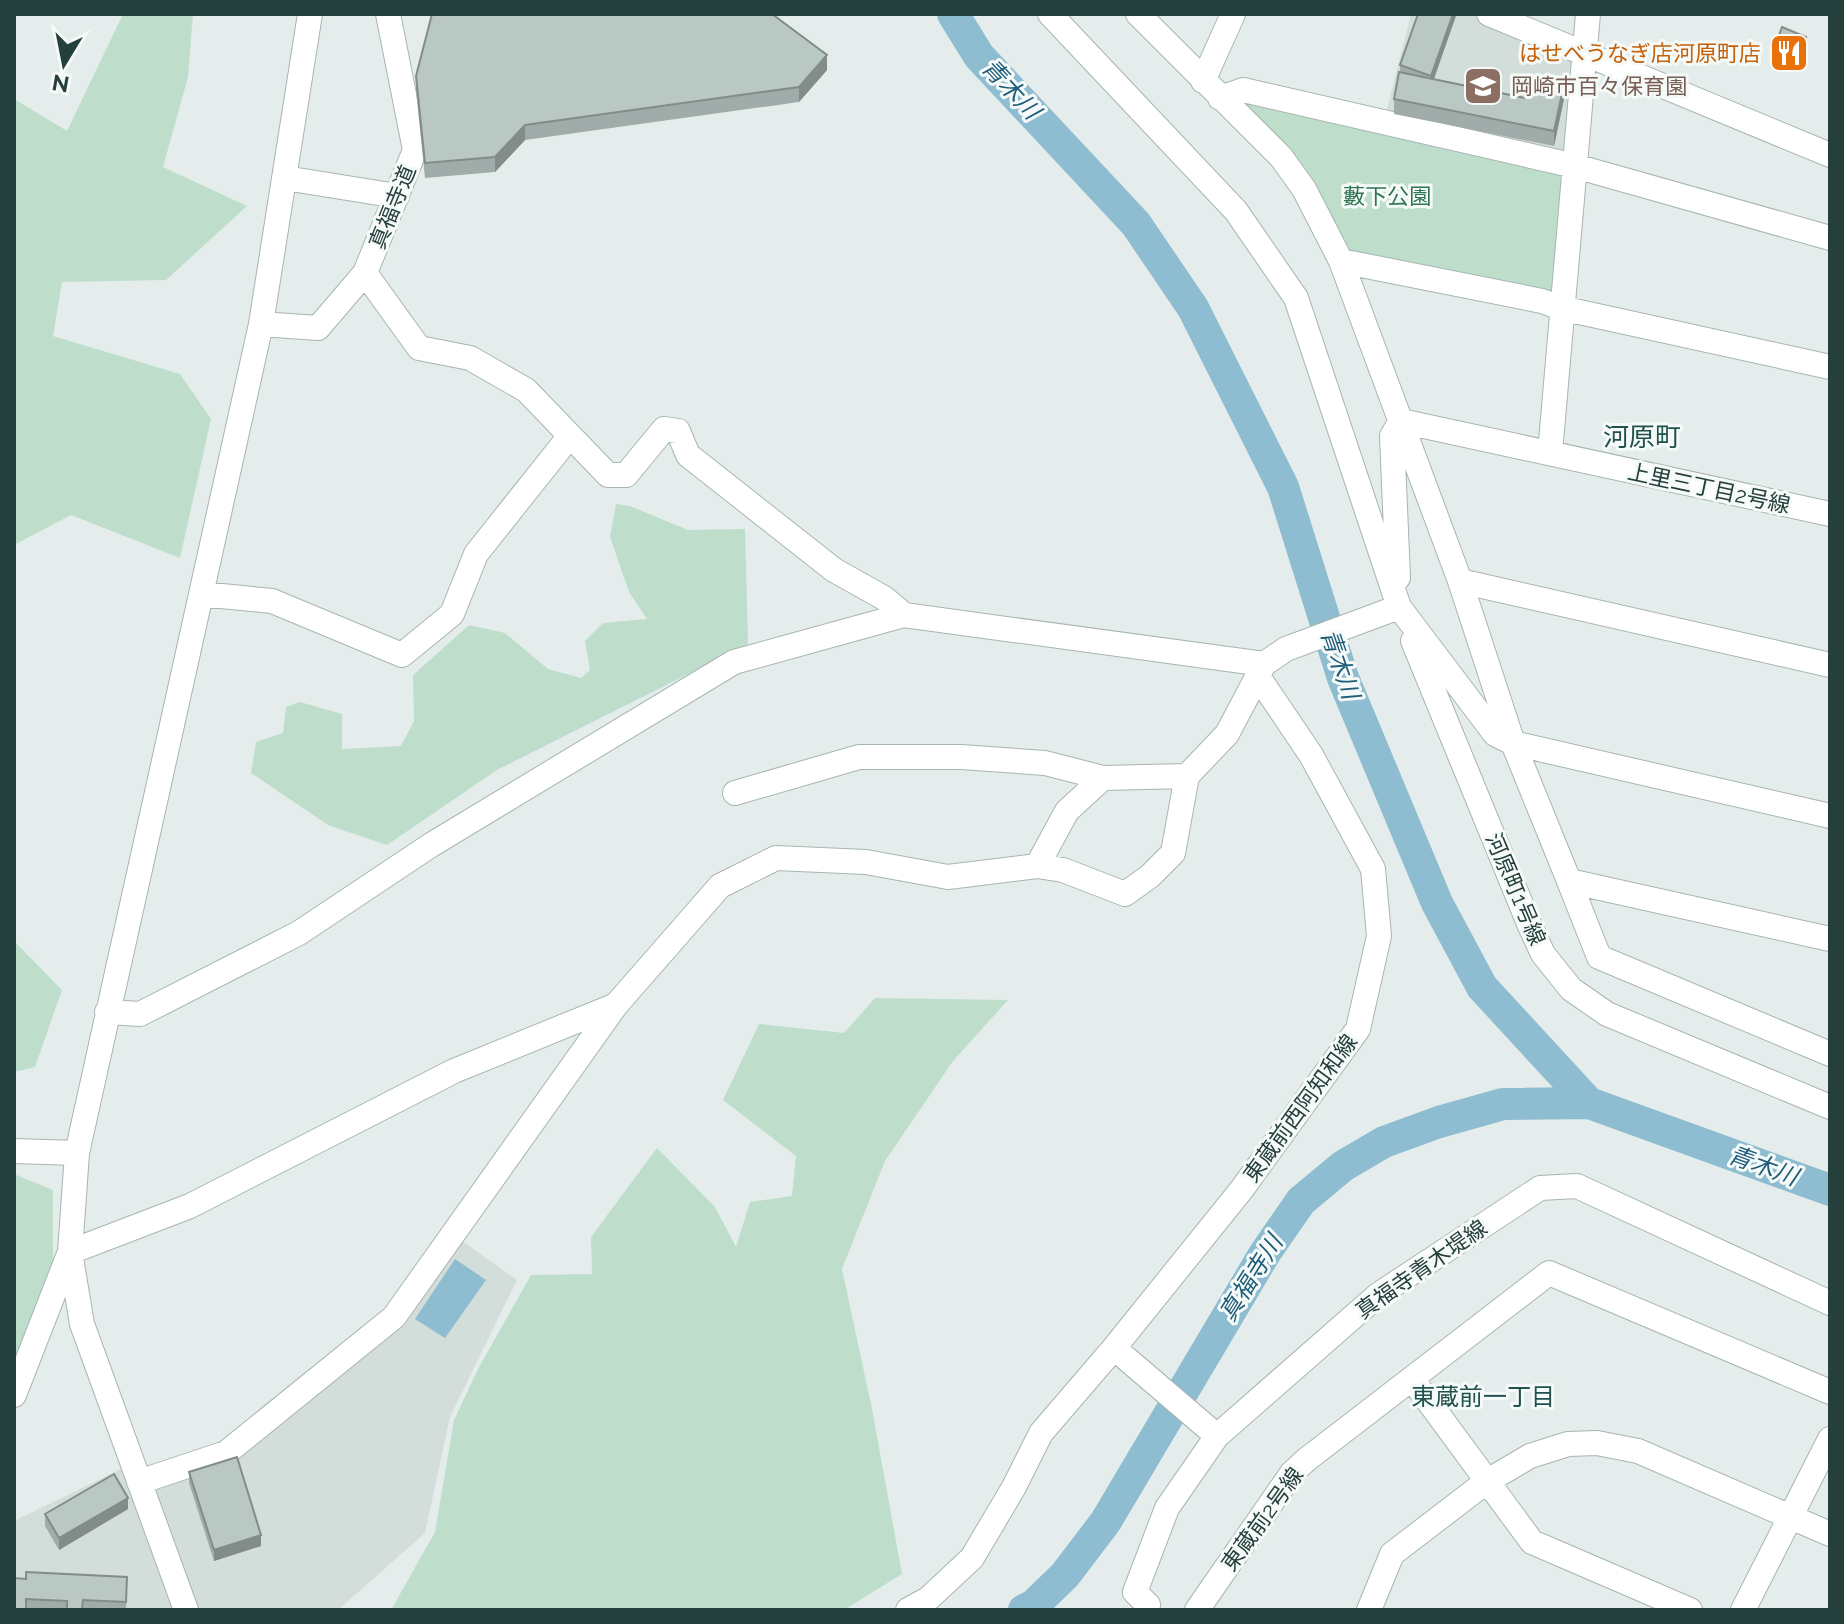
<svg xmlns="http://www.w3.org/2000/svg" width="1844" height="1624" font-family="Raleway,'Noto Sans JP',sans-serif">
<rect width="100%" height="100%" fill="#e4edeb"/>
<path fill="#d3ddda" d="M 1411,14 L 1475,14 L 1575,55 L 1566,157 L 1385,117 Z
M 461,1240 L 517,1280 L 450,1417 L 425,1533 L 338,1610 L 14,1610 L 14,1521 L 125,1467 L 136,1491 L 232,1461 Z"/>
<path fill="#bedecb" d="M 123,14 L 193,14 L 188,77 L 163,167 L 247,206 L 166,280 L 62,282 L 53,336 L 180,374 L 211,419 L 180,558 L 71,515 L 14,545 L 14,99 L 67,131 Z
M 1244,99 L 1556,168 L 1563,178 L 1554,289 L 1546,295 L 1351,253 L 1344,249 L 1239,107 Z
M 616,504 L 630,506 L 688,530 L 745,529 L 748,644 L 497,770 L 387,845 L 328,825 L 251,773 L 256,742 L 283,733 L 286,707 L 300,702 L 342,714 L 342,749 L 401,746 L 414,721 L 413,675 L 469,625 L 505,633 L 548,669 L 581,678 L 590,670 L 585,641 L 603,623 L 647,619 L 629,592 L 610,537 Z
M 14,941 L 62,990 L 35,1067 L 14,1072 Z
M 875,998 L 1008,1000 L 953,1061 L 885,1161 L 842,1269 L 872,1409 L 902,1574 L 844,1610 L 391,1610 L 435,1532 L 454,1420 L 479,1367 L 531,1275 L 592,1274 L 591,1237 L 657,1148 L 715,1207 L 736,1247 L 750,1202 L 792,1196 L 796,1156 L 723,1100 L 759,1024 L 844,1033 Z
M 14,1174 L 53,1190 L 53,1269 L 14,1365 Z"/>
<path fill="#8ebcd0" d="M 455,1259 L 486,1280 L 445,1338 L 415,1319 Z"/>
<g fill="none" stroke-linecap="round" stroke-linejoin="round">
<path stroke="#8ebcd0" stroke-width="32" d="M 953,14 L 979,56 L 1136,224 L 1193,308 L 1283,487 L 1343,678 L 1437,903 L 1482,987 L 1589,1103 L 1830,1190
M 1024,1610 L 1034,1605 L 1065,1575 L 1106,1521 L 1265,1253 L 1301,1201 L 1343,1166 L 1384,1142 L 1439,1122 L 1503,1104 L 1589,1103"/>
<g stroke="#a7b5b3" stroke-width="26">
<path id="minor" d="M 1050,14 L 1236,211 L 1296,298 L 1399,607 L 1495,734 L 1513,743 L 1830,816
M 1138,14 L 1281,157 L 1304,189 L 1341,261 L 1460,581 L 1513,743 L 1569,881 L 1830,939
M 1489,14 L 1830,155
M 1203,81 L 1233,14
M 1220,98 L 1243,90 L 1575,166 L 1830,238
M 285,178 L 397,196
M 1341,261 L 1542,301 L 1561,308 L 1830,367
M 365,273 L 419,348 L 470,358 L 526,390 L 608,475 L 626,475 L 664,429 L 678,431 L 688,455 L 834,570 L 884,598 L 904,615
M 261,324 L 318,328 L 365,273 L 415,150 L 388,14
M 1401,421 L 1830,514
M 1550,453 L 1588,14
M 1398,578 L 1392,436 L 1401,421
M 1460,581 L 1830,665
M 201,594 L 272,601 L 402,655 L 452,614 L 476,554 L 569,437
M 1413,641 L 1530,926 L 1543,954 L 1571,989 L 1607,1014 L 1830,1107
M 735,793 L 859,757 L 961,757 L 1045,763 L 1103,778
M 1037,866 L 1067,811 L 1103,778 L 1187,776
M 1569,881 L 1599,957 L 1830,1054
M 107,1012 L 140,1014 L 299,933 L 431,845 L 734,662 L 904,615 L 1264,664
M 14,1151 L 77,1153
M 70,1252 L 190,1206 L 454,1071 L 616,1005
M 1114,1348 L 1217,1436
M 1412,1379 L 1532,1542 L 1690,1610
M 14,1395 L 69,1254
M 139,1482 L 226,1453 L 394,1317 L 616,1005 L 720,886 L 776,858 L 866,862 L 948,877 L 1037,866 L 1063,870 L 1125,894 L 1150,876 L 1173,853 L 1187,776 L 1227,734 L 1264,664 L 1286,649 L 1399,607
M 1148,1605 L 1135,1592 L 1167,1508 L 1217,1436 L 1378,1295 L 1540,1188 L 1577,1186 L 1830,1303
M 186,1610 L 82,1324 L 70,1252 L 77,1153 L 261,324 L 310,14
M 908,1610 L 928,1599 L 972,1558 L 1014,1487 L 1041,1433 L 1114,1348 L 1242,1189 L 1358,1029 L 1379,936 L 1373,869 L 1311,755 L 1257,675
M 1197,1610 L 1292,1473 L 1306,1460 L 1549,1273 L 1830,1392
M 1369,1610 L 1392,1554 L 1486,1482 L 1530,1456 L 1568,1444 L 1597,1443 L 1638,1451 L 1830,1534
M 1743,1610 L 1830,1439"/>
</g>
<use href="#minor" stroke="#fff" stroke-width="24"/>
</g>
<path fill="#a0aca9" d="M 1456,14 L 1434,79 L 1525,98 L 1564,99 L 1554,146 L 1394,114 L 1394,99 L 1400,72 L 1400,65 Z
M 1806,44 L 1796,71 L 1772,62 L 1772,55 Z
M 827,70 L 799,102 L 525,140 L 495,172 L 425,178 L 416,91 L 416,76 Z
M 189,1472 L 261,1546 L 214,1561 L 189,1483 Z
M 128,1509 L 59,1550 L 45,1526 L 45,1514 Z
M 127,1577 L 126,1610 L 14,1610 L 26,1579 Z"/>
<path fill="#828c89" d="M 1453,14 L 1456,14 L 1456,16 L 1431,87 L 1431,76 Z
M 1806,37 L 1806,44 L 1796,71 L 1796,63 Z
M 827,55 L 827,70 L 799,102 L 799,87 Z
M 1564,84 L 1564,99 L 1554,146 L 1554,131 Z
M 525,125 L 525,140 L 495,172 L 495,157 Z
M 128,1498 L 128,1509 L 59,1550 L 59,1538 Z
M 261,1535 L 261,1546 L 214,1561 L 214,1550 Z"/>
<path fill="#bac8c4" stroke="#828c89" stroke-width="2" d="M 432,14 L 772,14 L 827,55 L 799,87 L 525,125 L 495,157 L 425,163 L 416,76 Z
M 1418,14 L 1453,14 L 1431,76 L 1400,65 Z
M 1782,27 L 1806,37 L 1796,63 L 1772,55 Z
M 1399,72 L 1525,98 L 1529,77 L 1564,84 L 1554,131 L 1394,99 Z
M 237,1457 L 261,1535 L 214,1550 L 189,1472 Z
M 114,1474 L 128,1498 L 59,1538 L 45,1514 Z
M 26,1572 L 127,1577 L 126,1602 L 83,1600 L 82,1609 L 67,1609 L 67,1601 L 26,1599 L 26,1610 L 14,1610 L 14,1578 L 26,1579 Z"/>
<defs>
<g id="restaurant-square" transform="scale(2)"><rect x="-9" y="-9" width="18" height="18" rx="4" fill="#e8710a" stroke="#f5faf8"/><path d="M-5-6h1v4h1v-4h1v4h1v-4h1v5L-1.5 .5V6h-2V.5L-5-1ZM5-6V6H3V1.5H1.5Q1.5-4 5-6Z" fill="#fff"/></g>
<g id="school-square" transform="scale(2)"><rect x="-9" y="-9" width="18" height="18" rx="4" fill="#8d6e63" stroke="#f5faf8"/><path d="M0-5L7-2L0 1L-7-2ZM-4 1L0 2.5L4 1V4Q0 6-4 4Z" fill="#fff"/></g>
</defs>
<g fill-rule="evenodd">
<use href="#restaurant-square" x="1789" y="53"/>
<use href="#school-square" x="1483" y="86"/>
</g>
<g text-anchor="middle" stroke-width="6" stroke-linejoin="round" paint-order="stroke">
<g font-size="22" fill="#c56008" stroke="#f5faf8" text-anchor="end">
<text x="1761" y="61">はせべうなぎ店河原町店</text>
</g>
<g font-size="22" fill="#785e54" stroke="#f5faf8" text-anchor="start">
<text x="1511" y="94">岡崎市百々保育園</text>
</g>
<g font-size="22" fill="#2f7554" stroke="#f5faf8">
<text x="1387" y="204">藪下公園</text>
</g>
<g font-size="22" fill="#243f3c" stroke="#f5faf8">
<text transform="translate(392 207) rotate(-68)" y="8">真福寺道</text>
<text transform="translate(1709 488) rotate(12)" y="8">上里三丁目2号線</text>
<text transform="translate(1516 889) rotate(67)" y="8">河原町1号線</text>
<text transform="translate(1300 1108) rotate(-54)" y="8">東蔵前西阿知和線</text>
<text transform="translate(1421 1269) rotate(-35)" y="8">真福寺青木堤線</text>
<text transform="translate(1262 1519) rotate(-54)" y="8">東蔵前2号線</text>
</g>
<g font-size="24" font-style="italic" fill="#1f5d7a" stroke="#f5faf8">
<text transform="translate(1011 89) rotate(47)" y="8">青木川</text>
<text transform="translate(1340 664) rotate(71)" y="8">青木川</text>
<text transform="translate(1763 1166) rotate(20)" y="8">青木川</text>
<text transform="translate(1251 1278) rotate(-58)" y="8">真福寺川</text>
</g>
<g font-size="24" fill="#20514c" stroke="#f5faf8">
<text x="1483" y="1405">東蔵前一丁目</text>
</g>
<g font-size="26" fill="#20514c" stroke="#f5faf8">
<text x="1642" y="446">河原町</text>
</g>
</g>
<rect width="1844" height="1624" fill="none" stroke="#243f3c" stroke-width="32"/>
<g transform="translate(64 64) rotate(190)" stroke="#f5faf8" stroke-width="6" paint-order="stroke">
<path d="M0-6L14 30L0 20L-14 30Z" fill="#243f3c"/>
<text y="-12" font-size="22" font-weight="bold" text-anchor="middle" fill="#243f3c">N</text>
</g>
</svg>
